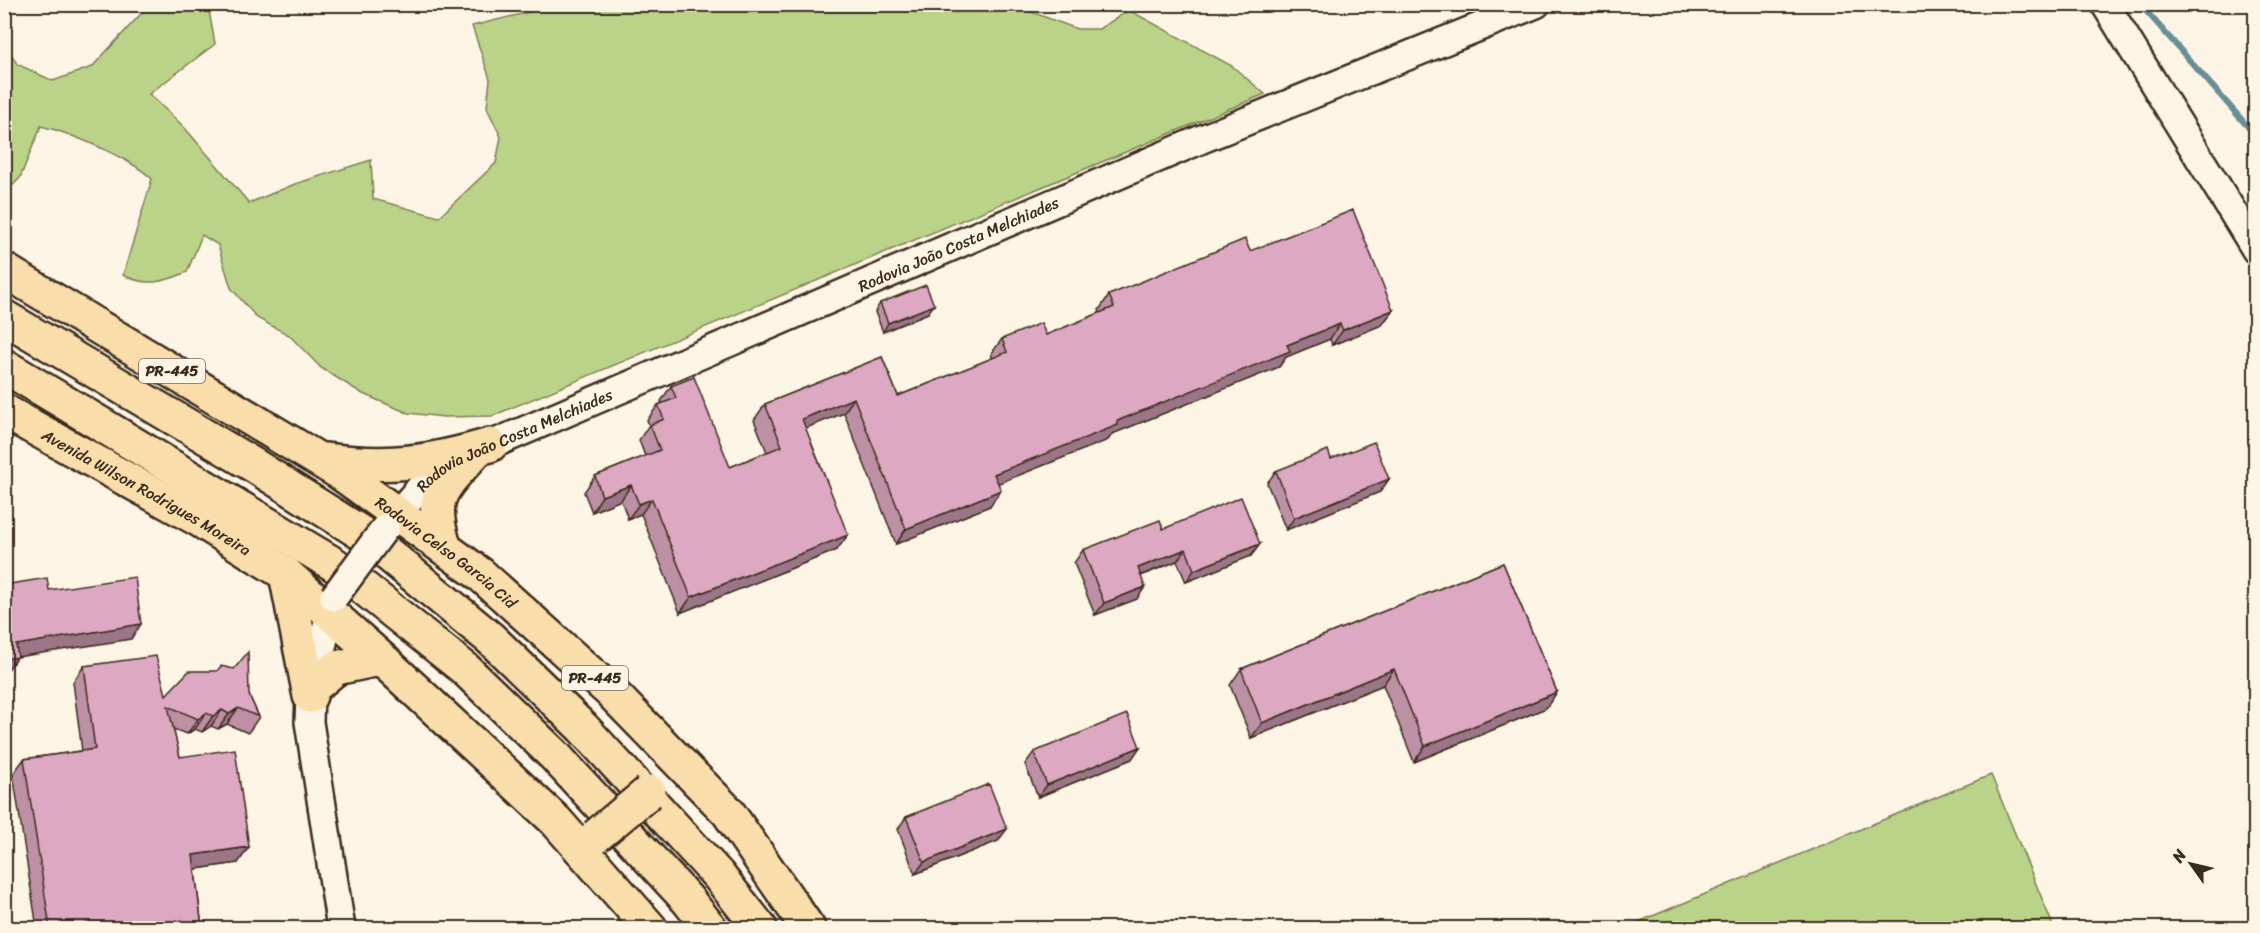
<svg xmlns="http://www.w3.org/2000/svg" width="2260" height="933" font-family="Sriracha,sans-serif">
<rect width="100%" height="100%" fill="#fcf5e5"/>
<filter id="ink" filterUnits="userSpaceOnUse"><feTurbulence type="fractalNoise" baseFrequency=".0167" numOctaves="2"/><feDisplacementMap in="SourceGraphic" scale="12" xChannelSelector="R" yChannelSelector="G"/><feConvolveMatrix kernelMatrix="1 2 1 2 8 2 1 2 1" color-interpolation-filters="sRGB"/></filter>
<g filter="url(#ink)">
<path fill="#bbd289" stroke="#7b7e54" stroke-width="1.5" d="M 150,4 L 208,5 L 215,44 L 149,94 L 184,127 L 249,203 L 295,184 L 371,160 L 373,199 L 439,217 L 496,163 L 501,137 L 487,108 L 490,79 L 472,26 L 562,4 L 1013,5 L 1077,29 L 1099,29 L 1129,10 L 1232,66 L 1265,94 L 492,416 L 444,417 L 408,413 L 363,394 L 321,368 L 289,335 L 257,318 L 231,288 L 218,245 L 202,235 L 187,272 C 165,282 146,287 123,275 L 152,179 C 131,158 70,133 41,126 L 20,178 L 5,193 L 5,43 L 17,64 L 53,81 L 92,67 Z
M 1991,775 L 2054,928 L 1624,928 L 1976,781 Z"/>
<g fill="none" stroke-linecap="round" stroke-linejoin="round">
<path stroke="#688f95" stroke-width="6" d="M 2140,4 L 2256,136"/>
<g stroke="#3b2a1e" stroke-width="32">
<g id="minor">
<path d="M 2105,4 L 2256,250"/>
<path id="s1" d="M 385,528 L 426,481 L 449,463 L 1202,139 L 1536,4"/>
<path d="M 334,597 L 310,696 L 309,722 L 341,928"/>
</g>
</g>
<g stroke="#3b2a1e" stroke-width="38">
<g id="highway">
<path id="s2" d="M 4,270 L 339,472 L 480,574 L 611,692 L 728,812 L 808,928"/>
<path d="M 4,317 L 255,466 L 366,536 L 491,639 L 583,728 L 718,875 L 760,928"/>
<path d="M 4,366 L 335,565 L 464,668 L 555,756 L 687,899 L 710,928"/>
<path id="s3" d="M 4,411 L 198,519 L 286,574 L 385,662 L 556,821 L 650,928"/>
<path d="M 326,460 C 388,468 429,463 490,445"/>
<path d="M 444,546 C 428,495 442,489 474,453"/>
<path d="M 286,574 L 310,696"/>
<path d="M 313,687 L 336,668 L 374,660 L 385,662"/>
</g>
</g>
<use href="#minor" stroke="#fcf5e5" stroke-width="27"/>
<use href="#highway" stroke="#f9deab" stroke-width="33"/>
<g stroke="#3b2a1e" stroke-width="32" stroke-linecap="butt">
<path id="minor-bridge" d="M 334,597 L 385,528"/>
</g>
<g stroke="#3b2a1e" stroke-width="38" stroke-linecap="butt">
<path id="highway-bridge" d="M 596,836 L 649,792"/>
</g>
<use href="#minor-bridge" stroke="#fcf5e5" stroke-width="27"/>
<use href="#highway-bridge" stroke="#f9deab" stroke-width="33"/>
</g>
<path fill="#be90a6" stroke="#3b2a1e" stroke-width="1.5" d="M 1250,251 L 1393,310 L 1382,325 L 1332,345 L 1330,339 L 1286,357 L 1279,367 L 1112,434 L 1108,440 L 998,483 L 990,506 L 896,544 L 844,413 L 805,428 L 837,550 L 680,613 L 641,514 L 628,519 L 621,500 L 592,512 L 584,492 L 595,476 L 645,456 L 639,440 L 649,425 L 647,420 L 658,405 L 662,403 L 661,401 L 671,386 L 730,467 L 767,452 L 754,420 L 765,404 L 882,357 L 898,396 L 993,358 L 991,354 L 1002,339 L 1046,335 L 1100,313 L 1099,310 L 1109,295 Z
M 880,303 L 928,313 L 883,332 L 875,312 Z
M 1331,459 L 1389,479 L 1380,492 L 1286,530 L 1267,483 L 1276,471 Z
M 1163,529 L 1260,544 L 1251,556 L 1186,582 L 1177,561 L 1141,576 L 1137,599 L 1095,615 L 1074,563 L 1083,550 Z
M 1503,563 L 1557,692 L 1546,708 L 1414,762 L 1383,685 L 1251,738 L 1230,685 L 1241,669 Z
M 84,666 L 166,695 L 249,695 L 259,717 L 248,733 L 227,724 L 218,729 L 211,726 L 202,732 L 195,729 L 187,734 L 173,729 L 180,757 L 238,863 L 195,869 L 202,928 L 37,928 L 13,774 L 24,759 L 82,751 L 73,682 Z
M 1034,752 L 1132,759 L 1038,797 L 1025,764 Z
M 906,817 L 998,841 L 915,874 L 898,829 Z"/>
<path fill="#9b7687" stroke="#3b2a1e" stroke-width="1.5" d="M 934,305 L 928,313 L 883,332 L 888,323 Z
M 1393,310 L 1382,325 L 1332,345 L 1343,330 Z
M 1340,324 L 1330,339 L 1286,357 L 1279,367 L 1112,434 L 1108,440 L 984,489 L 994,474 L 1117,421 L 1287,345 Z
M 854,398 L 844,413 L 791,434 L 802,419 Z
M 1389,479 L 1380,492 L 1286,530 L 1294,518 Z
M 631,485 L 621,500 L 592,512 L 602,496 Z
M 1001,490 L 990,506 L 896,544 L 906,529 Z
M 652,499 L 641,514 L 628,519 L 639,504 Z
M 848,535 L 837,550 L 680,613 L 691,597 Z
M 1260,544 L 1251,556 L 1186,582 L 1194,570 Z
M 1186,549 L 1177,561 L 1129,580 L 1138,568 Z
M 1145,587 L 1137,599 L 1095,615 L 1104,603 Z
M 141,624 L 131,639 L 17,657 L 7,671 L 4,672 L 4,659 L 16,645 Z
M 1394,669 L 1383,685 L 1251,738 L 1262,723 Z
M 1557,692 L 1546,708 L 1414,762 L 1425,746 Z
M 238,708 L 227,724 L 218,729 L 229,714 Z
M 222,710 L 211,726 L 202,732 L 213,716 Z
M 206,713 L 195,729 L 187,734 L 198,719 Z
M 1140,747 L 1132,759 L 1038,797 L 1047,785 Z
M 1007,829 L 998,841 L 915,874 L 924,862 Z
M 249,847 L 238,863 L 182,871 L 193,855 Z"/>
<path fill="#dda8c1" stroke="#3b2a1e" stroke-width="1.5" d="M 1353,210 L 1393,310 L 1343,330 L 1340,324 L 1287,345 L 1290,351 L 1117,421 L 1118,425 L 994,474 L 1001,490 L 906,529 L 854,398 L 802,419 L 848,535 L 691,597 L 652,499 L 639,504 L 631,485 L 602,496 L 595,476 L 660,450 L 650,425 L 664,419 L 658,405 L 676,398 L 671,386 L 694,377 L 730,467 L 782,446 L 765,404 L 882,357 L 898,396 L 1007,352 L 1002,339 L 1041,323 L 1046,335 L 1114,307 L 1109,295 L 1245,239 L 1250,251 Z
M 926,285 L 934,305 L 888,323 L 880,303 Z
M 1374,442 L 1389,479 L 1294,518 L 1276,471 L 1328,450 L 1331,459 Z
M 1241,497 L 1260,544 L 1194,570 L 1186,549 L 1138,568 L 1145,587 L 1104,603 L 1083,550 L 1160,520 L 1163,529 Z
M 1503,563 L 1557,692 L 1425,746 L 1394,669 L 1262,723 L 1241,669 Z
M 135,577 L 141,624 L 16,645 L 18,657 L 4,659 L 4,585 L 47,578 L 49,590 Z
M 248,652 L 249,695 L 259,717 L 238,708 L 229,714 L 222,710 L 213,716 L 206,713 L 198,719 L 168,706 L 180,757 L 235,749 L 249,847 L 193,855 L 202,928 L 50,928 L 24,759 L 95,749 L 84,666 L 156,656 L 166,695 L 189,671 L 217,671 L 221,666 L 234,669 Z
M 1127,714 L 1140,747 L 1047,785 L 1034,752 Z
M 989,784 L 1007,829 L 924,862 L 906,817 Z"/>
</g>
<g text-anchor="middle" stroke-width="4.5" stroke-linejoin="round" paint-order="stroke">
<g fill="#fcf5e5" stroke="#75675a" stroke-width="1.5">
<rect x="139" y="359" width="66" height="24" rx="4.5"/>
<rect x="562" y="666" width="66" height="24" rx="4.5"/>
</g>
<g font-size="15" font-weight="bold" fill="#3b2a1e">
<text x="172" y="376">PR-445</text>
<text x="595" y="683">PR-445</text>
</g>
<g font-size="16" fill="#3b2a1e" stroke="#fcf5e5">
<text dy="6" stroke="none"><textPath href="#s1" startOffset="646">Rodovia João Costa Melchiades</textPath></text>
<text dy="6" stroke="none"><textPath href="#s1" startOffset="160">Rodovia João Costa Melchiades</textPath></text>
<text dy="6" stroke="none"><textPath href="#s3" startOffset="164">Avenida Wilson Rodrigues Moreira</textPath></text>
<text dy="6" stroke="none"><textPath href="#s2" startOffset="525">Rodovia Celso Garcia Cid</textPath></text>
</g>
</g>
<rect width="2260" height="933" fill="none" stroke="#fcf5e5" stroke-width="24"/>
<rect x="12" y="12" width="2236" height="909" fill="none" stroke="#3b2a1e" stroke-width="2" filter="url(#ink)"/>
<g transform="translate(2191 864) rotate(304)" stroke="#fcf5e5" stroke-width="4.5" paint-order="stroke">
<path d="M0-4.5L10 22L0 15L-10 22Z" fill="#3b2a1e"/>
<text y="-9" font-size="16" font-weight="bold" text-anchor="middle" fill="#3b2a1e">N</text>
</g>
</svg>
